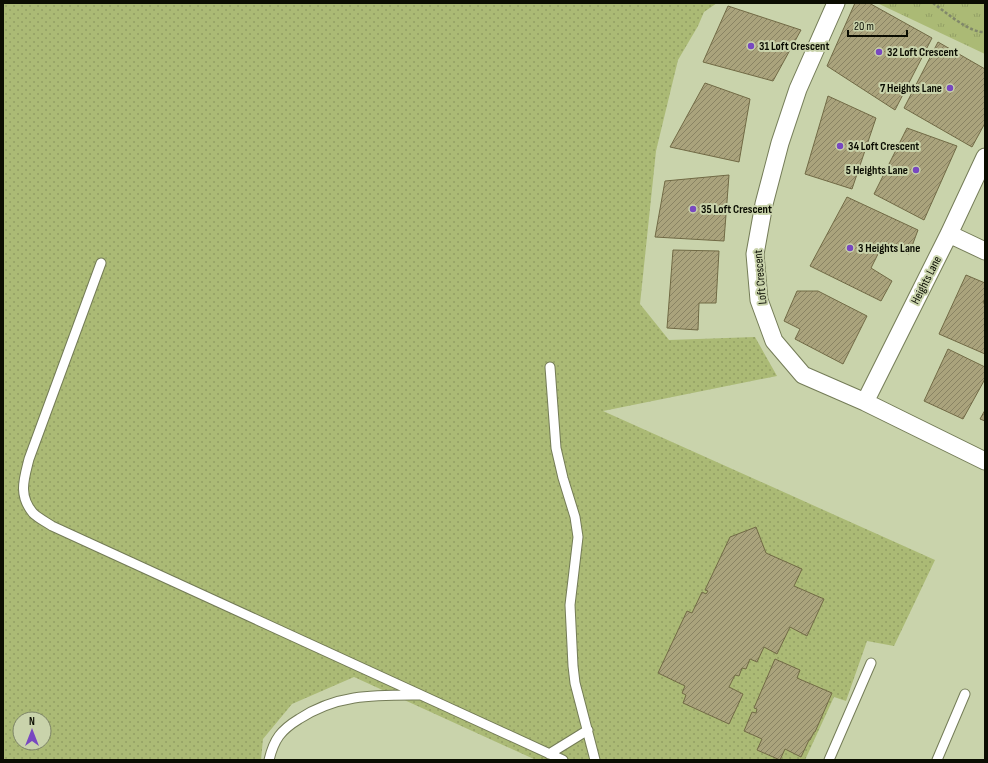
<svg xmlns="http://www.w3.org/2000/svg" width="988" height="763" font-family="'Sofia Sans Condensed',sans-serif">
<defs>
<pattern id="grass-dots" width="8" height="8" patternUnits="userSpaceOnUse"><rect width="8" height="8" fill="#abba75"/><path d="M2 2h.1M6 6h.1" fill="none" stroke="#929f64" stroke-width="1.8" stroke-linecap="round"/></pattern>
<pattern id="park-tufts" width="24" height="20" patternUnits="userSpaceOnUse"><rect width="24" height="20" fill="#abba75"/><path d="M3 7l-1-3M5 7V3M7 7l1-3M15 17l-1-3M17 17v-4M19 17l1-3" fill="none" stroke="#929f64"/></pattern>
<pattern id="building-hatch" width="6" height="6" patternUnits="userSpaceOnUse"><rect width="6" height="6" fill="#aaa37c"/><path d="M-1 1l2-2M0 6l6-6M5 7l2-2" fill="none" stroke="#898363"/></pattern>
</defs>
<rect width="100%" height="100%" fill="#c9d3ab"/>
<path fill="url(#grass-dots)" fill-rule="evenodd" d="M 3,3 L 717,3 L 704,12 L 698,26 L 678,60 L 656,151 L 640,304 L 669,340 L 755,337 L 777,376 L 603,411 L 935,560 L 894,646 L 867,641 L 846,701 L 834,697 L 805,760 L 536,760 L 354,677 L 292,704 L 263,739 L 261,760 L 3,760 ZM 20,719 L 44,719 L 44,743 L 20,743 Z"/>
<path fill="url(#park-tufts)" d="M 877,3 L 985,3 L 985,54 Z"/>
<path fill="url(#building-hatch)" stroke="#716a45" d="M 855,3 L 869,3 L 932,38 L 895,110 L 827,66 Z
M 728,6 L 801,30 L 773,81 L 703,62 Z
M 938,42 L 985,69 L 985,123 L 972,147 L 904,108 Z
M 705,83 L 750,99 L 739,162 L 670,147 Z
M 828,96 L 876,118 L 852,189 L 805,174 Z
M 907,128 L 957,146 L 924,220 L 874,194 Z
M 729,175 L 724,241 L 655,237 L 665,181 Z
M 847,197 L 918,230 L 909,254 L 884,242 L 871,268 L 892,281 L 881,301 L 810,266 Z
M 673,250 L 719,251 L 716,303 L 699,303 L 698,330 L 667,328 Z
M 966,275 L 985,283 L 985,298 L 983,303 L 985,303 L 985,354 L 939,334 Z
M 797,291 L 818,291 L 867,316 L 843,364 L 795,339 L 800,329 L 784,321 Z
M 948,349 L 985,367 L 985,379 L 963,419 L 924,401 Z
M 985,410 L 985,421 L 980,419 Z
M 756,527 L 766,553 L 802,569 L 794,586 L 824,599 L 807,636 L 790,627 L 777,654 L 764,647 L 757,662 L 750,659 L 746,669 L 742,668 L 739,676 L 735,675 L 729,687 L 743,694 L 729,724 L 683,703 L 686,695 L 682,693 L 685,686 L 658,673 L 687,611 L 692,613 L 702,592 L 706,594 L 708,591 L 705,590 L 730,537 Z
M 775,659 L 800,670 L 797,678 L 832,693 L 815,732 L 814,732 L 810,740 L 809,740 L 801,757 L 785,749 L 780,760 L 757,750 L 762,739 L 744,731 L 752,712 L 756,713 L 757,709 L 754,708 Z"/>
<g fill="none" stroke-linecap="round" stroke-linejoin="round">
<g stroke="#747c57" stroke-width="11">
<path id="service" d="M 101,263 L 29,459 C 24,479 18,495 33,513 C 38,518 46,522 52,526 L 563,760
M 550,367 L 556,448 L 563,478 L 575,517 L 578,537 L 570,605 L 573,666 L 575,683 L 595,760
M 549,754 L 588,730
M 269,760 C 274,739 281,730 299,719 C 337,694 374,695 418,695
M 829,760 L 871,663
M 937,760 L 965,694"/>
</g>
<g stroke="#747c57" stroke-width="19">
<path id="minor" d="M 836,3 L 798,89 L 780,143 L 764,204 L 755,254 L 759,300 L 774,341 L 803,375 L 865,402 L 985,461
M 949,234 L 985,251
M 865,402 L 949,234 L 985,157"/>
</g>
<path stroke="#80876a" stroke-width="2.5" stroke-dasharray="3 2" stroke-linecap="butt" d="M 933,3 C 944,11 971,34 985,32"/>
<use href="#service" stroke="#fff" stroke-width="9"/>
<use href="#minor" stroke="#fff" stroke-width="17"/>
</g>
<g fill="#7848c0" stroke="#c9d3ab" stroke-width="1.5">
<circle cx="751" cy="46" r="4"/>
<circle cx="879" cy="52" r="4"/>
<circle cx="950" cy="88" r="4"/>
<circle cx="840" cy="146" r="4"/>
<circle cx="916" cy="170" r="4"/>
<circle cx="693" cy="209" r="4"/>
<circle cx="850" cy="248" r="4"/>
</g>
<g text-anchor="middle" stroke-width="4" stroke-linejoin="round" paint-order="stroke">
<g font-size="12" font-weight="bold" fill="#0b0d02" stroke="#c9d3ab" text-anchor="start">
<text x="759" y="50">31 Loft Crescent</text>
<text x="887" y="56">32 Loft Crescent</text>
<text x="942" y="92" text-anchor="end">7 Heights Lane</text>
<text x="848" y="150">34 Loft Crescent</text>
<text x="908" y="174" text-anchor="end">5 Heights Lane</text>
<text x="701" y="213">35 Loft Crescent</text>
<text x="858" y="252">3 Heights Lane</text>
</g>
<g font-size="12" fill="#0b0d02" stroke="#c9d3ab">
<text transform="translate(760 277) rotate(-95)" y="4">Loft Crescent</text>
<text transform="translate(926 280) rotate(-63)" y="4">Heights Lane</text>
</g>
</g>
<rect width="988" height="763" fill="none" stroke="#0b0d02" stroke-width="8"/>
<g transform="translate(32 731)"><circle r="19" fill="#c9d3ab" stroke="#7d8467"/>
<path d="M0-3L7 15L0 10L-7 15Z" fill="#7848c0"/>
<text y="-6" font-size="11" font-weight="bold" text-anchor="middle" fill="#0b0d02">N</text>
</g>
<path d="M848 30v6h59v-6" fill="none" stroke="#0b0d02" stroke-width="2"/>
<text x="854" y="30" font-size="12" fill="#0b0d02" stroke="#c9d3ab" stroke-width="3" paint-order="stroke">20 m</text>
</svg>
